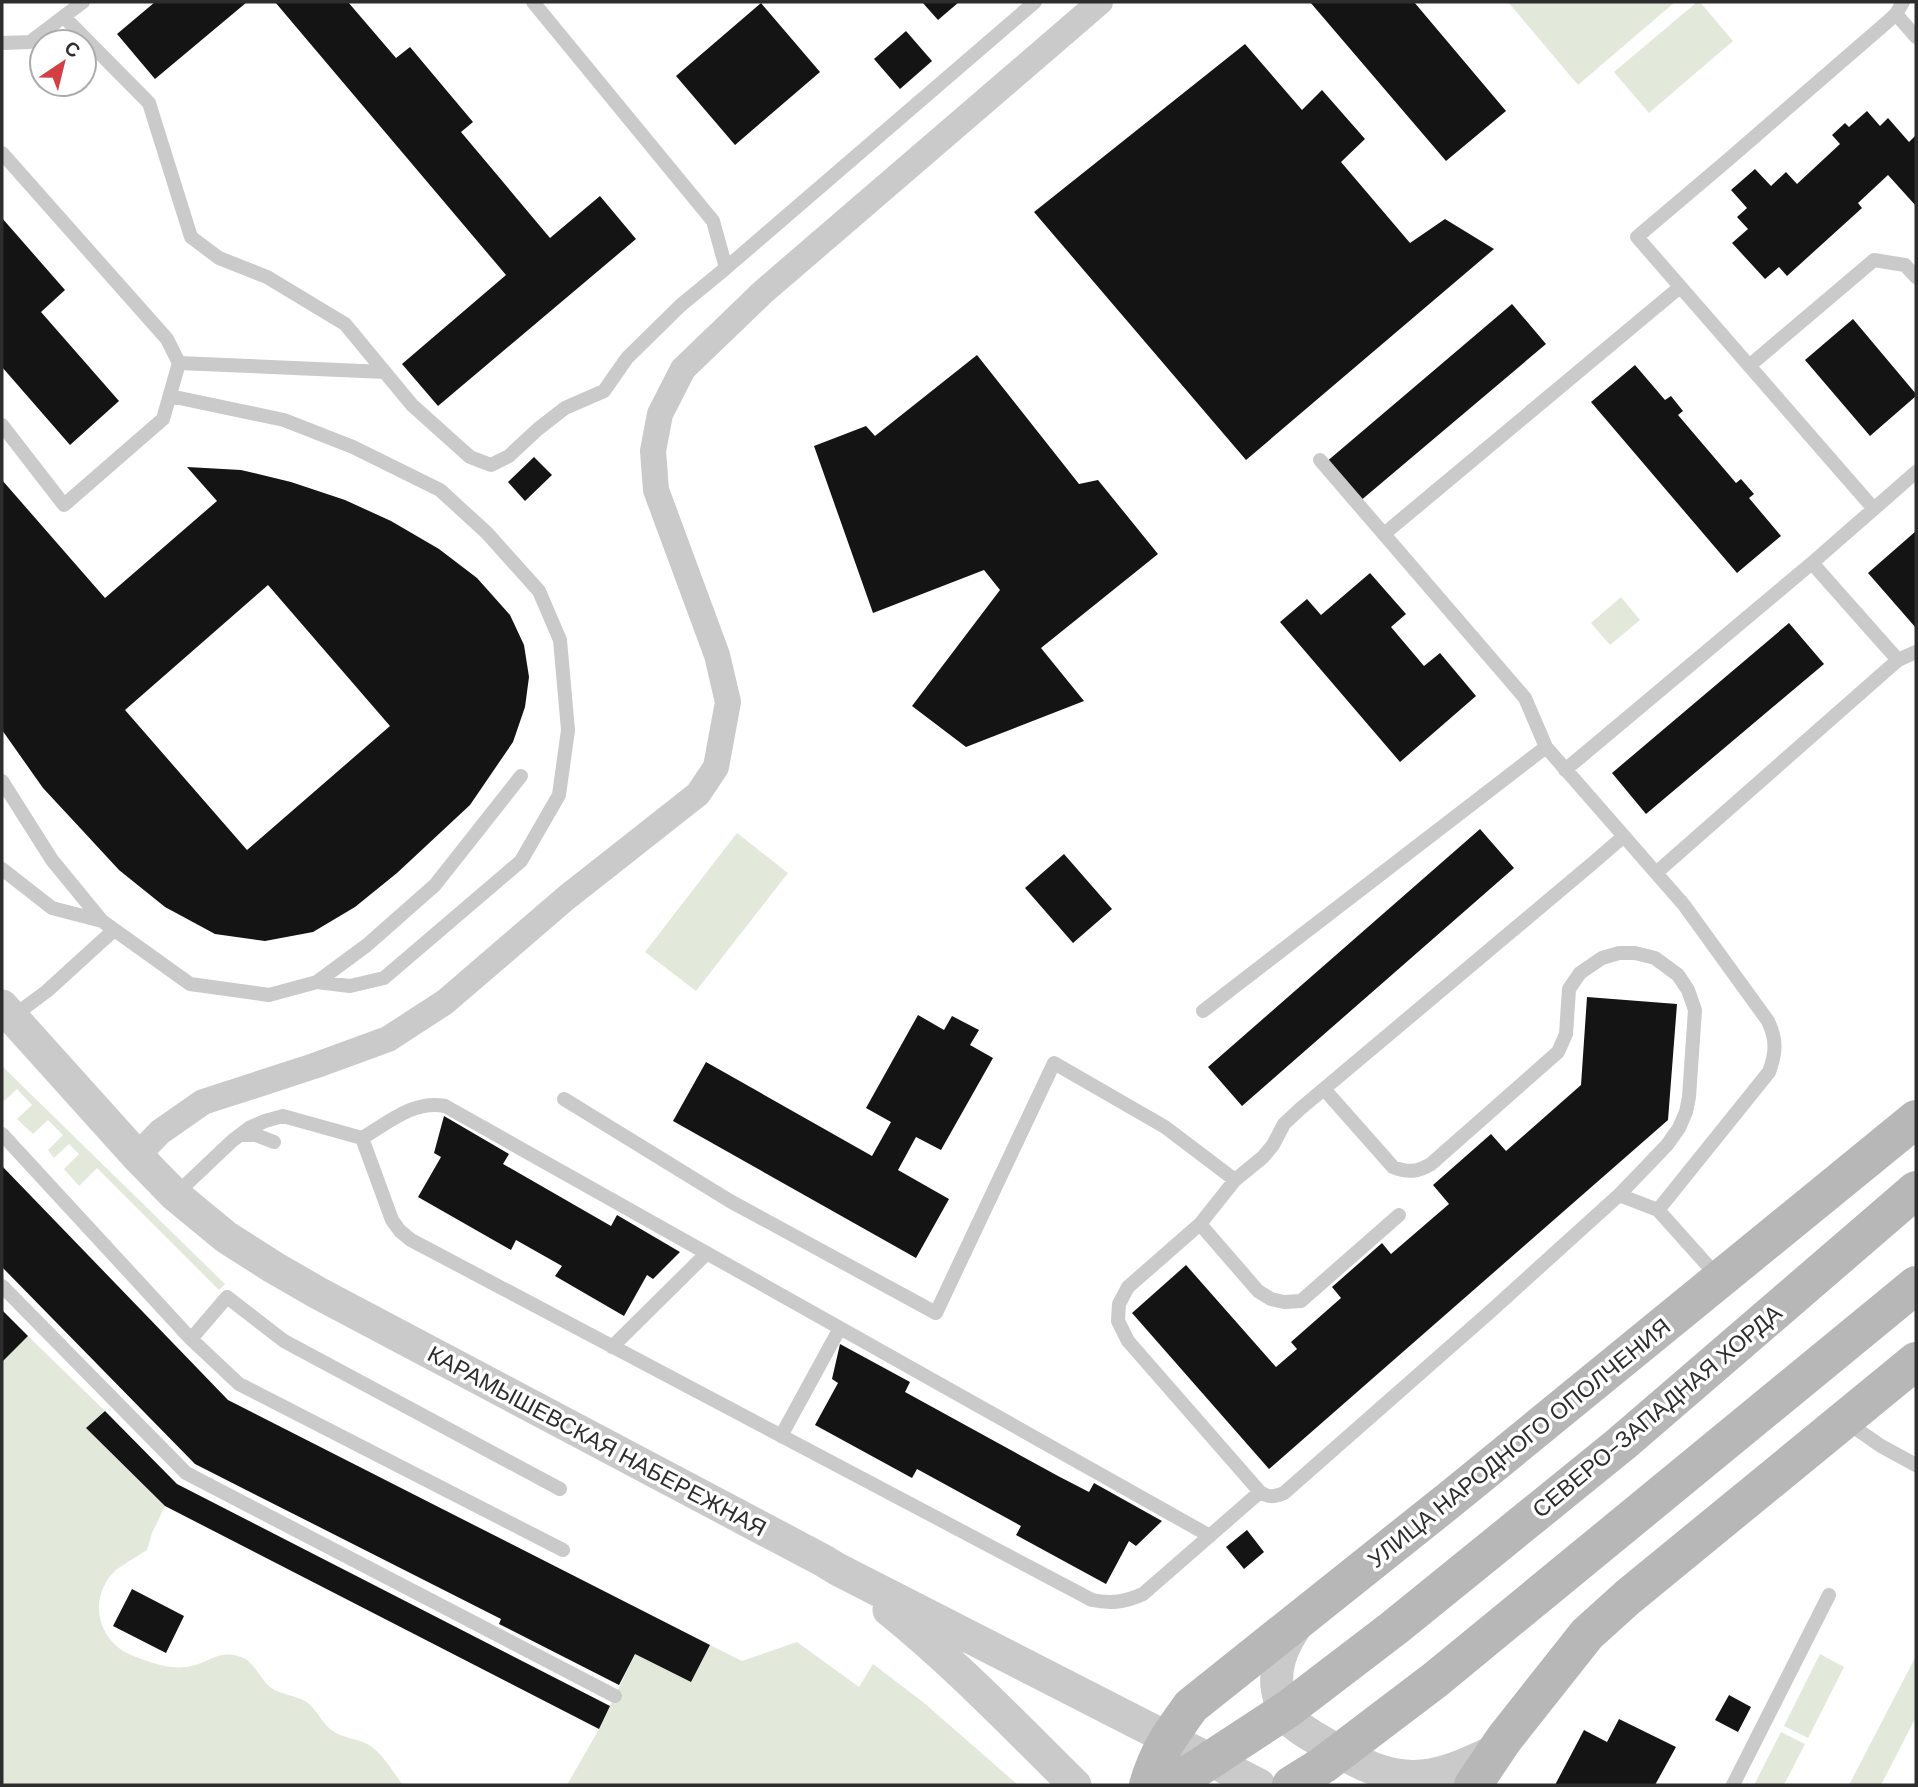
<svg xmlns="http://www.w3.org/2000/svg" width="1918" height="1787" font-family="'DM Sans',sans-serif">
<rect width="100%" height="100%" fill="#fff"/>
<path fill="#e2e9db" d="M 1508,2 L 1675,2 L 1578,85 Z
M 1697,2 L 1700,2 L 1733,41 L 1649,113 L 1614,72 Z
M 1621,597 L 1640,620 L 1610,645 L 1591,623 Z
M 737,833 L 788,873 L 696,991 L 645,952 Z
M 2,1066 L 225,1284 L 219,1290 L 97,1168 L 79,1186 L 64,1169 L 79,1154 L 69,1144 L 54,1158 L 48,1150 L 63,1135 L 48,1120 L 33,1134 L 17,1119 L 32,1105 L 17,1089 L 2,1103 Z
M 28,1336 L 105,1411 L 87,1428 L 165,1506 L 152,1533 L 147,1550 C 137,1557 125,1563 116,1570 C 88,1596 96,1638 129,1654 C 148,1662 171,1671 191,1666 C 210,1662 220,1649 241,1657 C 254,1661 260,1679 270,1687 C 281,1695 294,1695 305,1701 C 315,1707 321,1721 330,1729 C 342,1739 358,1738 369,1745 C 383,1754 393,1772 403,1785 L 8,1785 L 2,1782 L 2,1362 Z
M 797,1642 L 859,1687 L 873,1664 L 923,1702 L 1018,1785 L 567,1785 L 599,1729 L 635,1654 L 691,1682 L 710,1645 L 742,1661 Z
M 1820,1654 L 1844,1667 L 1808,1738 L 1784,1726 Z
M 1916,1656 L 1916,1717 L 1881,1785 L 1849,1785 Z
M 1781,1732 L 1805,1744 L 1784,1785 L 1754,1785 Z"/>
<path fill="#141414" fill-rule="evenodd" d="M 155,2 L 247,2 L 155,79 L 117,34 Z
M 275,2 L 348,2 L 396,58 L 410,47 L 473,122 L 461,132 L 550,238 L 600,196 L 636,239 L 438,406 L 402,364 L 506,275 Z
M 922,2 L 959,2 L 938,20 Z
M 1310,2 L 1414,2 L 1506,111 L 1446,161 Z
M 761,3 L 820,72 L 735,145 L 676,76 Z
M 906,31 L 932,61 L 900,89 L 874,59 Z
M 1245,44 L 1302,110 L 1322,90 L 1365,139 L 1341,162 L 1410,243 L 1445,219 L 1494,249 L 1246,460 L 1034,212 Z
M 1867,111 L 1880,126 L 1888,118 L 1909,142 L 1916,135 L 1916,206 L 1888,175 L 1858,203 L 1862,208 L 1787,276 L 1779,267 L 1765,279 L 1732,243 L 1748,229 L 1737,217 L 1747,208 L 1731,190 L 1755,169 L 1771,186 L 1786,172 L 1797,184 L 1840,144 L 1832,135 L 1845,123 L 1849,127 Z
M 2,218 L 65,290 L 41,312 L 119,401 L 70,445 L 2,367 Z
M 1512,304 L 1546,344 L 1359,502 L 1325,463 Z
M 1853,319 L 1916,394 L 1916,396 L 1870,436 L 1805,360 Z
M 977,355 L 1079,484 L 1098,480 L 1158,554 L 1041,648 L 1084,701 L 966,747 L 912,706 L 1000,590 L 984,570 L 873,613 L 814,446 L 866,426 L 875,436 Z
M 1635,365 L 1665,400 L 1671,396 L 1683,411 L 1678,415 L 1736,483 L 1741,479 L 1754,494 L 1749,498 L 1781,536 L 1737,573 L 1591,402 Z
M 534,457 L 552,475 L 525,501 L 508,482 Z
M 187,467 L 241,470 L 291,482 L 345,500 L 391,521 L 439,549 L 477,578 L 510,615 L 524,645 L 529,677 L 525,707 L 513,742 L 470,805 L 397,873 L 355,907 L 313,932 L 265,941 L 215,934 L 165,907 L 119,870 L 82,830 L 43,788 L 2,730 L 2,480 L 105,598 L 217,501 ZM 268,585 L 390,726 L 247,850 L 125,710 Z
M 1916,531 L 1916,628 L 1868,573 Z
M 1370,573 L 1406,614 L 1391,627 L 1424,666 L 1440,653 L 1476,696 L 1400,762 L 1280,622 L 1307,599 L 1321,615 Z
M 1789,623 L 1824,664 L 1646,814 L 1612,773 Z
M 1480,829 L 1514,868 L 1242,1106 L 1208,1067 Z
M 1064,854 L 1112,909 L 1073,943 L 1025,888 Z
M 1587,997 L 1677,1004 L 1668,1120 L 1269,1469 L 1132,1313 L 1186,1265 L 1276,1367 L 1297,1349 L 1291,1342 L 1341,1298 L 1332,1287 L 1382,1243 L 1391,1254 L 1449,1204 L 1433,1185 L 1491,1134 L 1506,1151 L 1581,1085 Z
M 918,1015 L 944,1030 L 952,1016 L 979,1030 L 970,1045 L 993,1058 L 941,1150 L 916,1137 L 898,1170 L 949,1199 L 916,1258 L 673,1121 L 706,1062 L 872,1156 L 891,1122 L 866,1108 Z
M 444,1116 L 509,1154 L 503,1164 L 611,1226 L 617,1215 L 680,1252 L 653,1279 L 647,1275 L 624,1316 L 555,1276 L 562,1266 L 516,1240 L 511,1250 L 418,1197 L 441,1157 L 434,1153 Z
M 2,1166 L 228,1400 L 710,1645 L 691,1682 L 635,1654 L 619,1685 L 499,1624 L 501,1619 L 195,1464 L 2,1267 Z
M 2,1310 L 28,1336 L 2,1362 Z
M 840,1344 L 910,1382 L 905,1392 L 1058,1476 L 1089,1492 L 1094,1483 L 1162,1521 L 1136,1546 L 1129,1541 L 1106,1584 L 1016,1535 L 1021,1526 L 917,1469 L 912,1478 L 815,1425 L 838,1383 L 832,1379 Z
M 105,1411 L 177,1484 L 610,1706 L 599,1729 L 165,1506 L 86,1428 Z
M 1247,1530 L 1264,1552 L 1244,1569 L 1226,1547 Z
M 132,1589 L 184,1616 L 166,1653 L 113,1626 Z
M 1729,1695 L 1751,1707 L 1738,1732 L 1715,1720 Z
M 1619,1719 L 1676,1747 L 1655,1785 L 1555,1785 L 1584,1730 L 1607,1742 Z"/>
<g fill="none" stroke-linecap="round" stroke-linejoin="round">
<path stroke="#cacaca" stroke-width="14" d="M 1896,14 L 1916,37
M 64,17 L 149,103 L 191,237 L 219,258 L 267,277 L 345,324 L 412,405 L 470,457 L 491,465 L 509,456 L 538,429 L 565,408 L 604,391 L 627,358 L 681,305 L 726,268 L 713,221 L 533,2
M 2,43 L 30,42 L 83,2
M 2,153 L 167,339 L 179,363 L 163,419 L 64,505 L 2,425
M 726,268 L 1035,2
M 179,363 L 385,372
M 1749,366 L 1874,260 L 1905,265 L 1916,277
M 1874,509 L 1637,237 L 1729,159 L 1886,23 L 1896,14 L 1903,2
M 1384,534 L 1680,287
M 1812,563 L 1898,660
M 1546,747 L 1684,905 L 1768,1021 C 1777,1040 1776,1053 1769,1072 L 1658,1210
M 1565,770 L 1812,563 L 1916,472
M 2,781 L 52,860 L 102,921
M 2,869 L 52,908 L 102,921 L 190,984 L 269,995 L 317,982 L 350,986 L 384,978 L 521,861 L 559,795 L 568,730 L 560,640 L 539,591 L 487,533 L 440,490 L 353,447 L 284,420 L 170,396
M 1656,873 L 1898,660 L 1916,652
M 317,982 L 367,945 L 435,885 L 521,776
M 1203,1011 L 1546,747 L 1525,698 L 1320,460
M 12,1017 L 47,991 L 114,930
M 1324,1089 L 1393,1167 C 1408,1173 1418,1172 1431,1164 L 1558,1052 L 1566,1034 L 1569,989 L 1580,973 L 1602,958 L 1619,953 L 1635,953 L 1655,958 L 1678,975 L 1688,990 L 1695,1010 L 1689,1097 L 1686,1112 L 1679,1128 L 1667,1145 L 1619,1195 L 1492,1310 L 1284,1493 C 1274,1497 1269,1498 1260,1492 L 1128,1341 L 1118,1321 L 1119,1304 L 1128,1287 L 1200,1224 L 1235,1180 L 1263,1157 L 1273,1145 L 1284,1124 L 1300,1109 L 1594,862 L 1624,836
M 564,1099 L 730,1201 L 936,1313 L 1054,1063 L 1165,1127 L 1235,1180
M 2,1134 L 191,1339 L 239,1384 L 563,1550
M 242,1135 L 256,1135 L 274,1142
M 362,1138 L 392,1220 L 400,1231 L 411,1240 L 1092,1600 C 1111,1604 1125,1602 1143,1594 L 1260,1492
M 175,1195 L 232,1141 L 249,1128 L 265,1121 L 283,1116 L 362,1138 C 388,1123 413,1100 445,1106 L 1210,1536
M 1619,1195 L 1658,1210 L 1718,1277
M 1200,1224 L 1258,1291 L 1271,1299 L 1284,1302 L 1301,1301 L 1399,1215
M 2,1286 L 186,1473 L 615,1696
M 191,1339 L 227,1297 L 284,1341 L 560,1489
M 612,1347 L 707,1253
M 1845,1421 L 1881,1446 L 1916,1465
M 781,1436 L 840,1328
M 1733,1785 L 1829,1595"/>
<path stroke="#cacaca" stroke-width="26" d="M 137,1156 L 160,1132 L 203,1102 L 314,1066 L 388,1039 L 445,1002 L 566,898 L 698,794 L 716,767 L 728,702 L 717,655 L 656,490 L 653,451 L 660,414 L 683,369 L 763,292 L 1100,2"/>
<path stroke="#cacaca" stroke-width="33" d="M 2,1006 L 137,1156 L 175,1195 L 226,1237 L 273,1267 L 318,1293 L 824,1561 L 837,1569 L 1259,1785
M 889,1610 C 955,1663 1014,1725 1075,1785
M 1298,1623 C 1281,1647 1270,1674 1281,1703 C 1282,1708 1284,1713 1287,1717 C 1300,1731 1320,1740 1336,1750 C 1362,1765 1390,1779 1422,1776 C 1448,1774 1473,1761 1497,1750"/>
<path stroke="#b7b7b7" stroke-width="38" d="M 1148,1785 C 1158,1751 1170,1735 1191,1706 L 1453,1497 L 1916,1119
M 1172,1785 L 1288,1709 L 1394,1628 L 1621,1444 L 1916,1190
M 1291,1785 L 1323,1765 L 1435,1680 L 1916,1285
M 1473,1785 L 1504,1739 L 1587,1634 L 1628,1597 L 1916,1361"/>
</g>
<g text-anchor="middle" stroke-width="7" stroke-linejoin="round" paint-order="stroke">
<g font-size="23" fill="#2d2d2d" stroke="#fff">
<text transform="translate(1657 1411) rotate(-40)" y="8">СЕВЕРО-ЗАПАДНАЯ ХОРДА</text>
<text transform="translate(597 1441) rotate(28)" y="8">КАРАМЫШЕВСКАЯ НАБЕРЕЖНАЯ</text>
<text transform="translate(1519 1443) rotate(-39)" y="8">УЛИЦА НАРОДНОГО ОПОЛЧЕНИЯ</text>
</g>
</g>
<rect width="1918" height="1787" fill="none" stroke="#2d2d2d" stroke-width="7"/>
<g transform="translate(63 63) rotate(35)"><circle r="33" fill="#ffffff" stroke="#ababab" stroke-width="2"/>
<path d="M0-5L12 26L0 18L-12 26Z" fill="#d33f42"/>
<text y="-10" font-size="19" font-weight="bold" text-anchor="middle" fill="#2d2d2d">С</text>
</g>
</svg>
